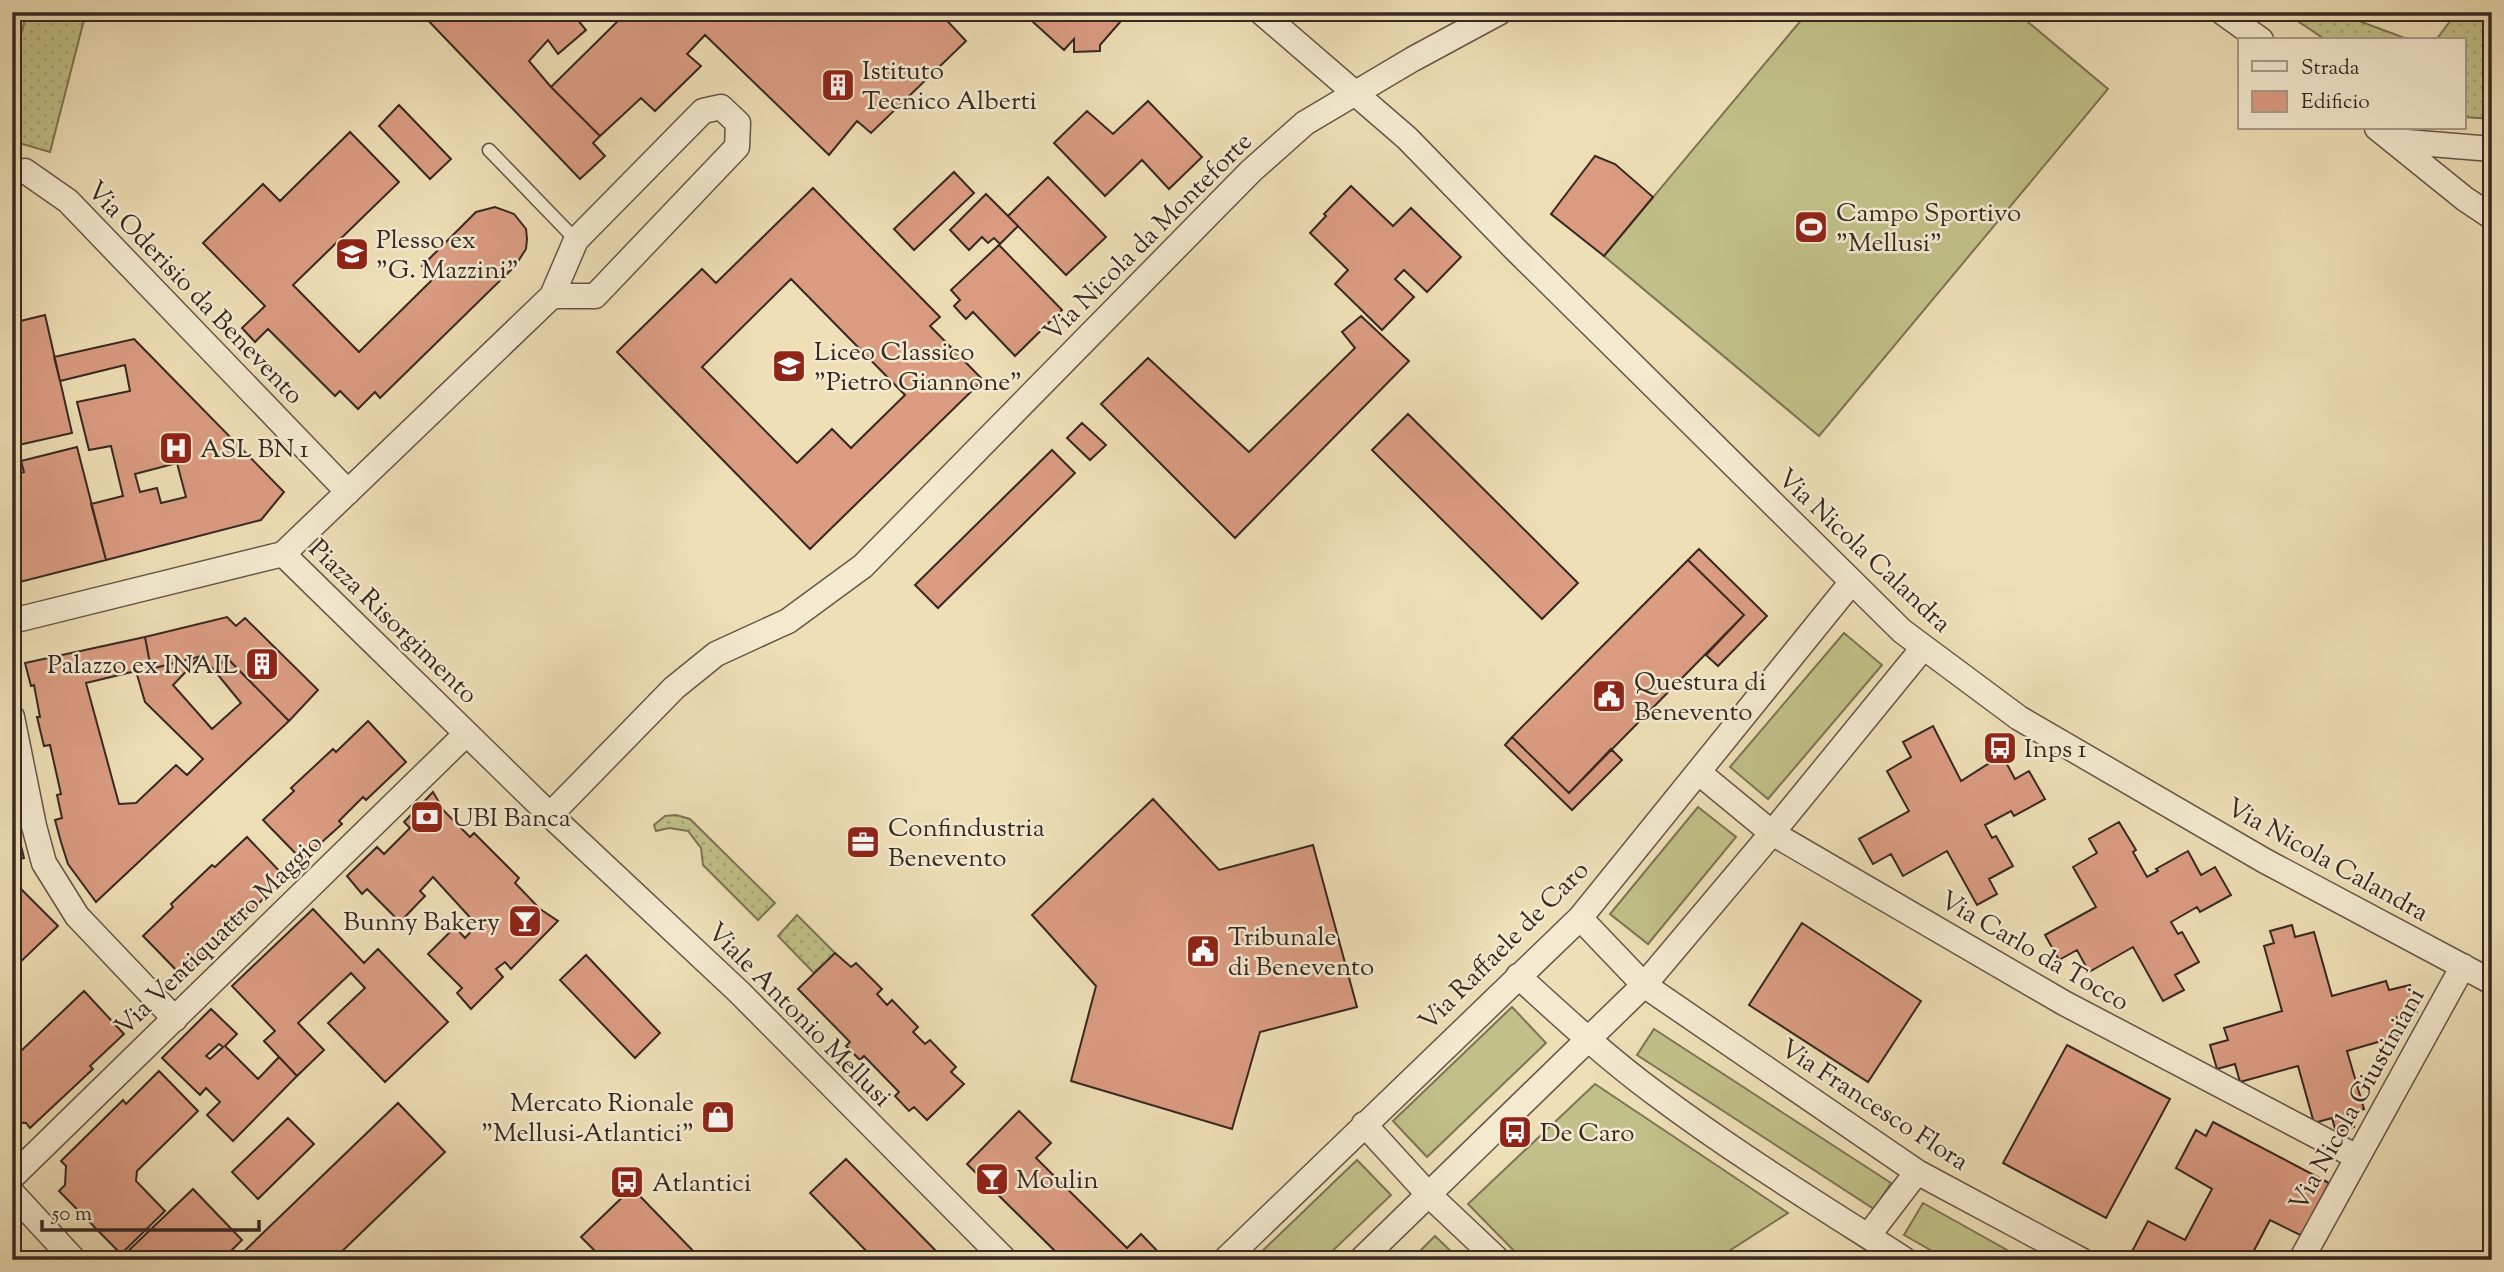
<svg xmlns="http://www.w3.org/2000/svg" width="2504" height="1272" font-family="'Sorts Mill Goudy',serif">
<defs>
<pattern id="grass-dots" width="8" height="8" patternUnits="userSpaceOnUse" patternTransform="scale(1.75)"><rect width="8" height="8" fill="#c1c088"/><path d="M2 2h.1M6 6h.1" fill="none" stroke="#a6a575" stroke-width="1.8" stroke-linecap="round"/></pattern>
</defs>
<rect width="100%" height="100%" fill="#eedfb6"/>
<filter id="stains"><feTurbulence type="fractalNoise" baseFrequency=".00286" numOctaves="4"/><feColorMatrix values="0 0 0 0 .2 0 0 0 0 .09 0 0 0 0 .02 0 0 0 .5 -.17"/></filter>
<radialGradient id="worn" r=".72"><stop offset=".6" stop-color="#630" stop-opacity="0"/><stop offset="1" stop-color="#630" stop-opacity=".3"/></radialGradient>
<path fill="url(#grass-dots)" stroke="#7c7456" stroke-width="2" d="M 27,12 L 86,12 L 50,152 L 12,141 L 12,69 Z
M 2284,12 L 2335,12 L 2410,40 L 2326,40 Z
M 2457,12 L 2492,12 L 2492,119 L 2464,117 L 2464,40 L 2436,40 Z
M 676,815 L 690,819 L 775,903 L 758,920 L 703,865 L 701,848 L 688,831 L 669,828 L 656,831 L 654,825 L 665,816 Z
M 797,915 L 835,953 L 814,973 L 778,936 Z"/>
<path fill="#c1c088" stroke="#7c7456" stroke-width="2" d="M 1808,12 L 2016,12 L 2108,89 L 1819,436 L 1604,256 Z
M 1844,633 L 1882,665 L 1768,799 L 1730,767 Z
M 1698,807 L 1736,837 L 1648,944 L 1610,914 Z
M 1512,1007 L 1546,1043 L 1427,1157 L 1393,1121 Z
M 1654,1029 L 1891,1183 L 1874,1209 L 1637,1055 Z
M 1595,1084 L 1788,1213 L 1715,1260 L 1523,1260 L 1468,1204 Z
M 1357,1160 L 1391,1195 L 1323,1260 L 1261,1260 L 1257,1256 Z
M 1923,1203 L 2025,1260 L 1948,1260 L 1904,1235 Z
M 1435,1236 L 1460,1260 L 1411,1260 Z"/>
<path fill="#db9c82" stroke="#372823" stroke-width="2" fill-rule="evenodd" d="M 420,12 L 575,12 L 573,14 L 586,30 L 558,54 L 548,40 L 529,61 L 551,87 L 600,136 L 593,143 L 605,156 L 580,179 Z
M 627,12 L 645,12 L 648,16 L 652,12 L 939,12 L 966,41 L 871,133 L 857,121 L 829,155 L 705,35 L 687,54 L 701,66 L 655,111 L 641,98 L 600,136 L 551,87 Z
M 1022,12 L 1129,12 L 1100,45 L 1100,51 L 1074,52 L 1074,39 L 1064,50 Z
M 1148,101 L 1202,157 L 1169,189 L 1142,160 L 1105,196 L 1054,143 L 1087,111 L 1113,134 Z
M 399,105 L 451,159 L 430,179 L 379,126 Z
M 350,132 L 399,182 L 293,285 L 359,352 L 434,278 L 422,266 L 476,212 L 495,207 L 514,214 L 526,229 L 527,239 L 526,249 L 515,266 L 380,398 L 375,392 L 358,409 L 340,391 L 335,396 L 268,329 L 255,342 L 242,328 L 265,306 L 203,243 L 263,184 L 280,201 Z
M 1595,156 L 1615,164 L 1653,197 L 1604,256 L 1551,214 Z
M 954,172 L 974,193 L 914,250 L 894,229 Z
M 1048,177 L 1106,237 L 1066,275 L 1008,216 Z
M 1351,186 L 1393,226 L 1411,208 L 1461,257 L 1427,292 L 1404,270 L 1395,279 L 1414,297 L 1382,330 L 1335,284 L 1348,270 L 1310,233 L 1326,216 L 1324,214 Z
M 813,188 L 940,317 L 930,326 L 983,380 L 810,549 L 617,352 L 702,269 L 716,283 ZM 791,279 L 905,395 L 851,448 L 832,429 L 797,463 L 702,367 Z
M 986,194 L 1018,226 L 1000,244 L 994,238 L 988,243 L 982,237 L 969,250 L 950,230 Z
M 999,245 L 1062,310 L 1015,356 L 973,312 L 966,319 L 954,306 L 960,300 L 951,290 Z
M 45,315 L 72,433 L 14,446 L 15,453 L 12,453 L 12,323 Z
M 1361,316 L 1409,361 L 1235,538 L 1101,404 L 1148,358 L 1249,452 L 1355,348 L 1342,332 Z
M 134,339 L 284,492 L 261,520 L 106,560 L 91,504 L 123,496 L 111,446 L 89,450 L 77,402 L 130,391 L 125,365 L 60,381 L 54,357 ZM 177,463 L 186,497 L 161,503 L 157,488 L 140,492 L 135,474 Z
M 1408,414 L 1578,583 L 1542,619 L 1372,450 Z
M 1082,423 L 1106,445 L 1090,460 L 1067,438 Z
M 77,447 L 106,560 L 12,584 L 12,475 L 24,472 L 21,461 Z
M 1052,450 L 1075,473 L 938,608 L 915,585 Z
M 1699,549 L 1767,616 L 1718,666 L 1706,655 L 1744,615 L 1688,560 Z
M 1688,560 L 1744,615 L 1569,793 L 1512,737 Z
M 227,617 L 236,626 L 245,618 L 318,690 L 289,721 L 227,658 L 214,670 L 201,656 L 151,669 L 145,637 Z
M 145,637 L 151,669 L 201,656 L 173,685 L 212,729 L 241,703 L 214,670 L 227,658 L 289,721 L 96,902 L 68,864 L 61,842 L 55,820 L 62,818 L 57,795 L 61,794 L 50,745 L 44,746 L 37,717 L 40,717 L 34,685 L 31,686 L 25,663 ZM 136,671 L 145,702 L 203,759 L 187,775 L 176,765 L 136,803 L 119,804 L 86,683 Z
M 368,721 L 406,762 L 366,800 L 363,797 L 339,821 L 342,824 L 302,860 L 263,820 L 294,791 L 291,788 L 333,749 L 336,752 Z
M 1933,726 L 1961,781 L 2002,755 L 2015,779 L 2029,771 L 2045,799 L 2014,816 L 2011,811 L 1985,825 L 1992,838 L 1996,836 L 2013,866 L 1989,879 L 1997,894 L 1977,905 L 1947,851 L 1903,876 L 1891,854 L 1873,864 L 1859,839 L 1909,811 L 1887,771 L 1911,757 L 1903,742 Z
M 1512,737 L 1569,793 L 1611,749 L 1622,760 L 1572,810 L 1505,745 Z
M 433,792 L 444,811 L 470,837 L 474,833 L 519,878 L 515,883 L 540,909 L 558,921 L 511,969 L 505,962 L 496,969 L 503,977 L 471,1009 L 457,993 L 462,988 L 428,954 L 455,927 L 465,938 L 477,925 L 433,877 L 420,891 L 425,896 L 400,922 L 367,889 L 362,894 L 347,876 L 377,847 L 384,854 L 410,828 L 404,822 Z
M 1153,799 L 1219,870 L 1313,845 L 1357,1007 L 1260,1032 L 1232,1129 L 1071,1081 L 1096,986 L 1032,915 Z
M 12,809 L 24,858 L 12,861 Z
M 2119,822 L 2136,850 L 2133,852 L 2147,877 L 2158,871 L 2156,869 L 2188,851 L 2201,875 L 2215,867 L 2231,895 L 2200,912 L 2197,907 L 2171,922 L 2178,934 L 2182,932 L 2199,962 L 2175,975 L 2184,990 L 2163,1001 L 2133,947 L 2089,972 L 2077,950 L 2059,960 L 2045,935 L 2096,907 L 2073,867 L 2097,853 L 2089,839 Z
M 247,837 L 286,878 L 245,916 L 243,913 L 218,936 L 221,939 L 182,976 L 143,936 L 173,907 L 171,904 L 212,865 L 215,867 Z
M 14,882 L 58,926 L 12,970 L 12,884 Z
M 313,909 L 364,963 L 378,949 L 448,1022 L 385,1082 L 328,1023 L 365,988 L 351,973 L 298,1023 L 324,1050 L 297,1076 L 264,1041 L 275,1031 L 232,986 Z
M 1802,923 L 1921,1001 L 1868,1082 L 1749,1005 Z
M 2292,925 L 2295,937 L 2314,932 L 2332,996 L 2386,981 L 2389,990 L 2410,985 L 2417,1012 L 2397,1017 L 2402,1035 L 2347,1051 L 2364,1109 L 2350,1113 L 2354,1127 L 2336,1132 L 2332,1118 L 2314,1123 L 2298,1066 L 2240,1082 L 2235,1064 L 2217,1069 L 2210,1045 L 2228,1040 L 2224,1028 L 2282,1011 L 2264,946 L 2274,943 L 2270,931 Z
M 835,953 L 851,967 L 856,963 L 882,989 L 877,994 L 887,1005 L 892,1000 L 918,1027 L 913,1032 L 925,1044 L 930,1040 L 956,1067 L 951,1072 L 964,1084 L 927,1120 L 914,1107 L 909,1111 L 895,1096 L 899,1092 L 864,1056 L 860,1060 L 846,1046 L 850,1042 L 798,989 Z
M 586,955 L 660,1033 L 635,1058 L 560,980 Z
M 84,991 L 124,1034 L 90,1066 L 93,1069 L 30,1128 L 26,1123 L 12,1122 L 12,1050 L 21,1051 Z
M 211,1009 L 237,1034 L 225,1046 L 258,1079 L 279,1057 L 297,1076 L 233,1141 L 207,1115 L 220,1102 L 206,1088 L 200,1095 L 162,1058 ZM 219,1044 L 223,1047 L 210,1059 L 206,1056 Z
M 2067,1045 L 2170,1099 L 2106,1218 L 2003,1163 Z
M 159,1071 L 198,1111 L 137,1171 L 136,1181 L 165,1211 L 121,1254 L 59,1191 L 65,1185 L 66,1166 L 61,1161 L 123,1100 L 126,1104 Z
M 398,1103 L 445,1152 L 333,1260 L 235,1260 Z
M 1019,1111 L 1051,1143 L 1036,1158 L 1127,1248 L 1141,1234 L 1166,1260 L 1064,1260 L 967,1164 Z
M 288,1118 L 314,1144 L 258,1199 L 232,1172 Z
M 2213,1122 L 2329,1183 L 2302,1236 L 2270,1220 L 2249,1260 L 2128,1259 L 2148,1221 L 2185,1240 L 2212,1189 L 2176,1168 L 2196,1130 L 2206,1136 Z
M 846,1159 L 938,1253 L 931,1260 L 875,1260 L 810,1193 Z
M 632,1188 L 702,1260 L 604,1260 L 581,1237 Z
M 193,1189 L 242,1240 L 222,1260 L 131,1260 L 125,1254 Z"/>
<g fill="none" stroke-linecap="round" stroke-linejoin="round">
<g stroke="#655648" stroke-width="15">
<path id="lane" d="M 489,150 L 576,240"/>
</g>
<g stroke="#655648" stroke-width="27">
<path id="street" d="M 1261,12 L 1407,138 L 1517,251 L 1902,631 L 2019,718 L 2265,861 L 2492,982
M 2222,12 L 2261,40
M 2377,128 L 2465,199 L 2492,217
M 2394,141 L 2492,149
M 25,171 L 68,201 L 348,492
M 283,554 L 550,815 L 739,992 L 1005,1260
M 12,621 L 283,554 L 552,296 L 576,240 L 703,111 L 721,107 L 738,123 L 737,147 L 595,296 L 552,296
M 12,717 L 34,826 L 44,863 L 77,916 L 175,1019
M 1698,772 L 1772,833 L 2064,1003 L 2357,1157
M 550,815 L 674,688 L 716,654 L 788,621 L 863,566 L 1251,171 L 1305,123 L 1413,59 L 1500,12
M 1580,918 L 1644,985 L 1917,1172 L 2081,1260
M 1518,976 C 1563,1017 1607,1058 1656,1094 C 1736,1154 1821,1206 1905,1260
M 1364,1124 L 1428,1194 L 1498,1260
M 12,1177 L 466,734
M 12,1193 L 74,1260
M 1868,1236 L 1917,1172
M 1225,1260 L 1580,918 L 1851,583
M 1361,1260 L 1644,985 L 1772,833 L 1923,648
M 2301,1260 L 2463,966"/>
</g>
<use href="#lane" stroke="#f4ead0" stroke-width="12"/>
<use href="#street" stroke="#f4ead0" stroke-width="24"/>
</g>
<defs>
<g id="building-square" transform="scale(1.75)"><rect x="-9" y="-9" width="18" height="18" rx="4" fill="#8f2418" stroke="#f4ead0"/><path d="M-4-6H4V6H1V3H-1V6H-4ZM-2.5-4.3h1.7v1.8h-1.7ZM.8-4.3h1.7v1.8H.8ZM-2.5-1h1.7V.8h-1.7ZM.8-1h1.7V.8H.8Z" fill="#fff"/></g>
<g id="stadium-square" transform="scale(1.75)"><rect x="-9" y="-9" width="18" height="18" rx="4" fill="#8f2418" stroke="#f4ead0"/><path d="M0-5a6.5 5 0 1 0 0 10a6.5 5 0 1 0 0-10ZM-3.5-1.8h7v3.6h-7Z" fill="#fff"/></g>
<g id="school-square" transform="scale(1.75)"><rect x="-9" y="-9" width="18" height="18" rx="4" fill="#8f2418" stroke="#f4ead0"/><path d="M0-5L7-2L0 1L-7-2ZM-4 1L0 2.5L4 1V4Q0 6-4 4Z" fill="#fff"/></g>
<g id="hospital-square" transform="scale(1.75)"><rect x="-9" y="-9" width="18" height="18" rx="4" fill="#8f2418" stroke="#f4ead0"/><path d="M-5-5h3v3.5h4V-5h3V5h-3V1.5h-4V5h-3Z" fill="#fff"/></g>
<g id="civic-square" transform="scale(1.75)"><rect x="-9" y="-9" width="18" height="18" rx="4" fill="#8f2418" stroke="#f4ead0"/><path d="M-.6-6.5H3V-4.5H.6V-3L4-1V1h2V6H-6V1h2V-1L-.6-3ZM-1.2 2.5V6h2.4V2.5Z" fill="#fff"/></g>
<g id="bus-square" transform="scale(1.75)"><rect x="-9" y="-9" width="18" height="18" rx="4" fill="#8f2418" stroke="#f4ead0"/><path d="M-5-6H5V4H4V6H2V4H-2V6H-4V4H-5ZM-3.5-4V0h7V-4ZM-3.5 1.2v1.5H-2V1.2ZM2 1.2v1.5H3.5V1.2Z" fill="#fff"/></g>
<g id="bank-square" transform="scale(1.75)"><rect x="-9" y="-9" width="18" height="18" rx="4" fill="#8f2418" stroke="#f4ead0"/><path d="M-6-4H6V4H-6ZM0-2.3a2.3 2.3 0 1 0 0 4.6a2.3 2.3 0 1 0 0-4.6Z" fill="#fff"/></g>
<g id="office-square" transform="scale(1.75)"><rect x="-9" y="-9" width="18" height="18" rx="4" fill="#8f2418" stroke="#f4ead0"/><path d="M-6-3h4V-5.5h4V-3h4V5H-6ZM-1-4.5V-3h2v-1.5ZM-6 0V1H6V0Z" fill="#fff"/></g>
<g id="bar-square" transform="scale(1.75)"><rect x="-9" y="-9" width="18" height="18" rx="4" fill="#8f2418" stroke="#f4ead0"/><path d="M-6-5H6L.8 .8V4.5H3.5V6h-7V4.5H-.8V.8Z" fill="#fff"/></g>
<g id="shop-square" transform="scale(1.75)"><rect x="-9" y="-9" width="18" height="18" rx="4" fill="#8f2418" stroke="#f4ead0"/><path d="M-5-2.5h2.3a2.7 3.5 0 0 1 5.4 0H5L5.5 6h-11ZM-1.5-2.5h3a1.5 2.3 0 0 0-3 0Z" fill="#fff"/></g>
</defs>
<g fill-rule="evenodd">
<use href="#building-square" x="838" y="85"/>
<use href="#stadium-square" x="1811" y="227"/>
<use href="#school-square" x="352" y="254"/>
<use href="#school-square" x="789" y="366"/>
<use href="#hospital-square" x="176" y="448"/>
<use href="#building-square" x="262" y="664"/>
<use href="#civic-square" x="1609" y="696"/>
<use href="#bus-square" x="2000" y="748"/>
<use href="#bank-square" x="427" y="817"/>
<use href="#office-square" x="863" y="842"/>
<use href="#bar-square" x="525" y="921"/>
<use href="#civic-square" x="1203" y="951"/>
<use href="#shop-square" x="718" y="1117"/>
<use href="#bus-square" x="1515" y="1132"/>
<use href="#bar-square" x="992" y="1179"/>
<use href="#bus-square" x="627" y="1182"/>
</g>
<g text-anchor="middle" stroke-width="5" stroke-linejoin="round" paint-order="stroke">
<g font-size="26" fill="#372823" stroke="#f4ead0" text-anchor="start">
<text x="862" y="79">Istituto<tspan x="862" dy="30">Tecnico Alberti</tspan></text>
<text x="1836" y="221">Campo Sportivo<tspan x="1836" dy="30">"Mellusi"</tspan></text>
<text x="376" y="248">Plesso ex<tspan x="376" dy="30">"G. Mazzini"</tspan></text>
<text x="814" y="360">Liceo Classico<tspan x="814" dy="30">"Pietro Giannone"</tspan></text>
<text x="200" y="457">ASL BN 1</text>
<text x="238" y="673" text-anchor="end">Palazzo ex INAIL</text>
<text x="1634" y="690">Questura di<tspan x="1634" dy="30">Benevento</tspan></text>
<text x="2024" y="757">Inps 1</text>
<text x="452" y="826">UBI Banca</text>
<text x="888" y="836">Confindustria<tspan x="888" dy="30">Benevento</tspan></text>
<text x="500" y="930" text-anchor="end">Bunny Bakery</text>
<text x="1228" y="945">Tribunale<tspan x="1228" dy="30">di Benevento</tspan></text>
<text x="694" y="1111" text-anchor="end">Mercato Rionale<tspan x="694" dy="30">"Mellusi-Atlantici"</tspan></text>
<text x="1540" y="1141">De Caro</text>
<text x="1016" y="1188">Moulin</text>
<text x="652" y="1191">Atlantici</text>
</g>
<g font-size="26" fill="#372823" stroke="#f4ead0">
<text transform="translate(1147 236) rotate(-45)" y="9">Via Nicola da Monteforte</text>
<text transform="translate(196 292) rotate(46)" y="9">Via Oderisio da Benevento</text>
<text transform="translate(1865 550) rotate(43)" y="9">Via Nicola Calandra</text>
<text transform="translate(394 621) rotate(44)" y="9">Piazza Risorgimento</text>
<text transform="translate(2328 859) rotate(29)" y="9">Via Nicola Calandra</text>
<text transform="translate(218 934) rotate(-44)" y="9">Via Ventiquattro Maggio</text>
<text transform="translate(1503 945) rotate(-45)" y="9">Via Raffaele de Caro</text>
<text transform="translate(2035 950) rotate(30)" y="9">Via Carlo da Tocco</text>
<text transform="translate(800 1014) rotate(45)" y="9">Viale Antonio Mellusi</text>
<text transform="translate(2356 1099) rotate(-61)" y="9">Via Nicola Giustiniani</text>
<text transform="translate(1875 1104) rotate(33)" y="9">Via Francesco Flora</text>
</g>
</g>
<rect width="2504" height="1272" fill="none" stroke="#eedfb6" stroke-width="42"/>
<rect x="14" y="14" width="2476" height="1244" fill="none" stroke="#372823" stroke-width="3.5"/>
<rect x="21" y="21" width="2462" height="1230" fill="none" stroke="#372823" stroke-width="2"/>
<rect x="2238" y="38" width="228" height="91" fill="#f4ead0" stroke="#a89c8b" stroke-width="2"/>
<rect x="2252" y="61" width="35" height="10" fill="#f4ead0" stroke="#a89c8b" stroke-width="2"/>
<text x="2301" y="74" font-size="21" fill="#372823">Strada</text>
<rect x="2252" y="91" width="35" height="21" fill="#db9c82" stroke="#a89c8b" stroke-width="2"/>
<text x="2301" y="108" font-size="21" fill="#372823">Edificio</text>
<path d="M42 1220v10h217v-10" fill="none" stroke="#372823" stroke-width="3.5"/>
<text x="52" y="1220" font-size="21" fill="#372823" stroke="#f4ead0" stroke-width="5" paint-order="stroke">50 m</text>
<rect width="100%" height="100%" filter="url(#stains)"/>
<rect width="100%" height="100%" fill="url(#worn)"/>
</svg>
